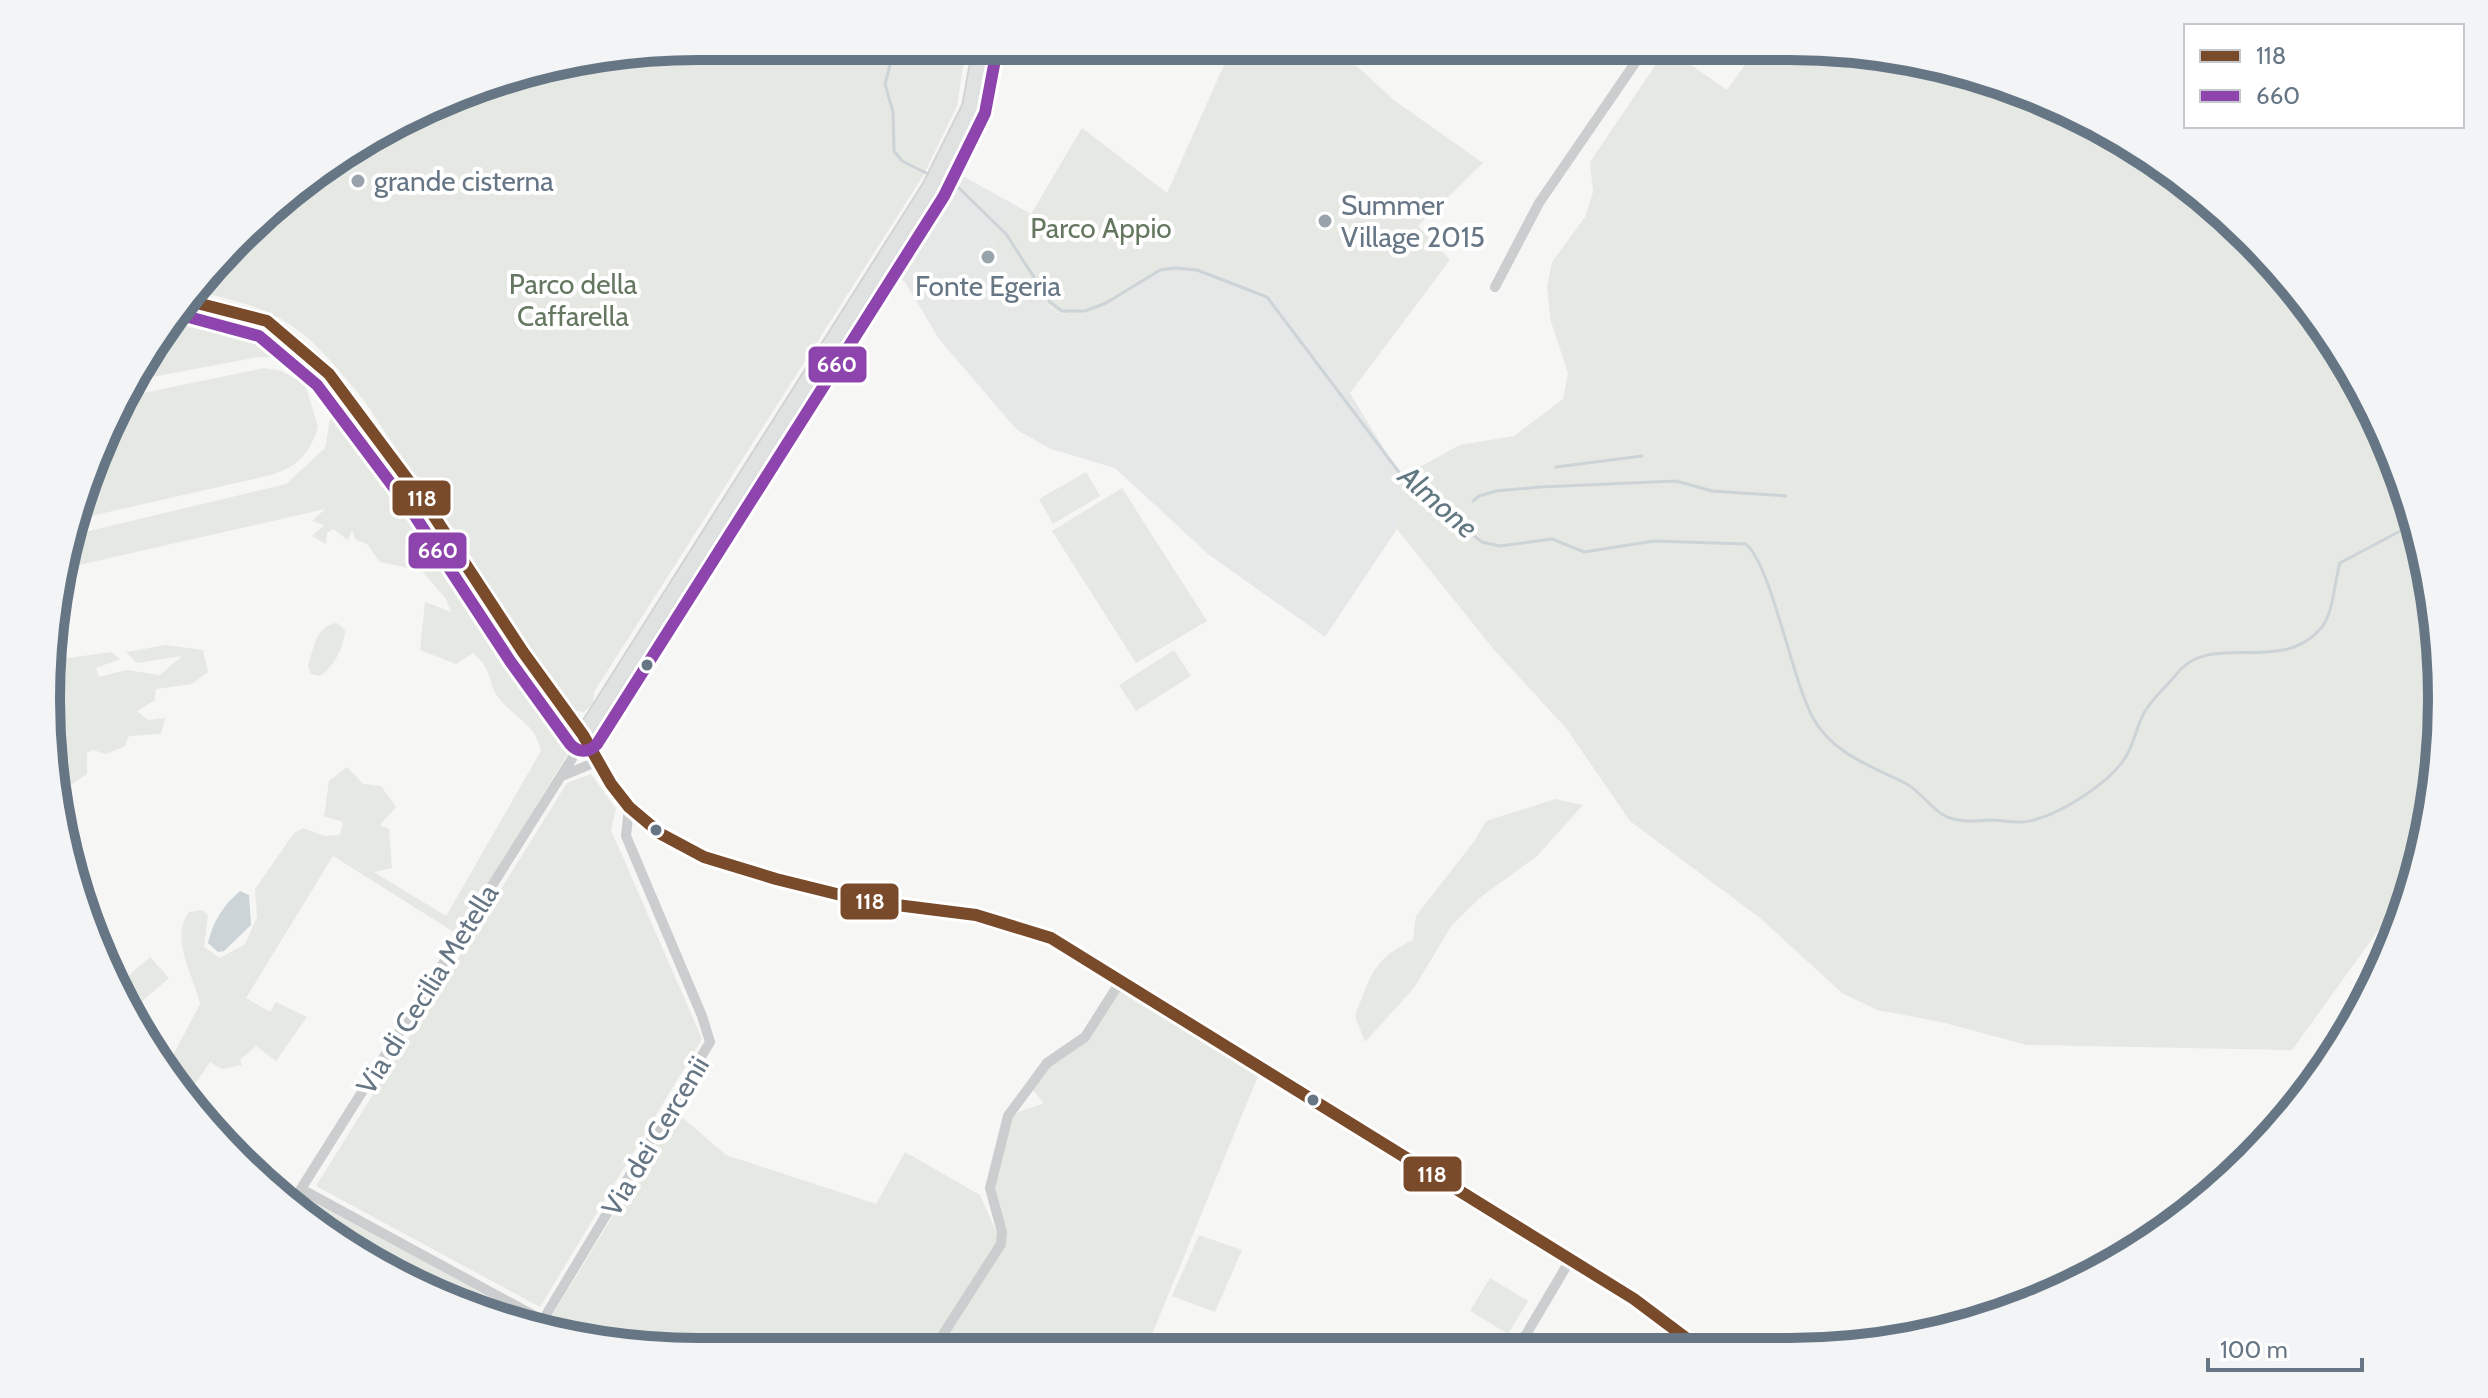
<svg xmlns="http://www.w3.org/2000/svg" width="2488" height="1398" font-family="Cabin,sans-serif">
<rect width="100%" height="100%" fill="#f6f6f5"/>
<path fill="#e6e8e7" d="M 948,168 L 1015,205 L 991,242 L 1054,311 L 1072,318 L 1106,309 L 1158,268 L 1179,261 L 1228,277 L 1277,299 L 1350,393 L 1401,477 L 1397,529 L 1325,637 L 1208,554 L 1115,468 L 1051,449 L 1017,430 L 939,339 L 905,282 L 895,274 Z"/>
<path fill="#e6e9e3" d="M 699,46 L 969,46 L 963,47 L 959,53 L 964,60 L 957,106 L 923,176 L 594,692 L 593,704 L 584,712 L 571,710 L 363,399 C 307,331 286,309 197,292 L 302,181 L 490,81 Z
M 1232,47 L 1336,47 L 1395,101 L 1483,163 L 1418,226 L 1450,260 L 1350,393 L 1277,299 L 1228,277 L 1179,262 L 1158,268 L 1106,309 L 1073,318 L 1055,311 L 1016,273 L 991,241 L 1015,205 L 1031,214 L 1082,128 L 1167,193 Z
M 1758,47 L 1831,47 L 1998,81 L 2116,134 L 2220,208 L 2307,302 L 2375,411 L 2420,530 L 2441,657 L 2436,785 L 2414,881 L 2292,1050 L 2027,1045 L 1941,1022 L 1877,1010 L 1842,993 L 1760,918 L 1630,821 L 1566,728 L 1495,651 L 1397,529 L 1401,477 L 1460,445 L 1514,436 L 1563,399 L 1568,373 L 1551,322 L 1547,287 L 1552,262 L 1585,217 L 1593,192 L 1590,162 L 1667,48 L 1727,90 Z
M 181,309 C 239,318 258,323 305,359 L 259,357 L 136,380 L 156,336 Z
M 264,368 L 281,371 L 305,384 L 318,427 C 309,456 296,468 267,476 L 73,520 L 129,396 Z
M 351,414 L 395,487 L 400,486 L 409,495 L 476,592 L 472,596 L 483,606 L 568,722 L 572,747 L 457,934 L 333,856 L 246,998 L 270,1012 L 276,1002 L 307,1017 L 276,1061 L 256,1046 L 240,1060 L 242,1065 L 222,1069 L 210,1062 L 187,1096 L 168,1065 L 200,1004 C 194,976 169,938 189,912 L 202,910 L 208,915 L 204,947 L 220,958 L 245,944 L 257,917 L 255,889 L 294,833 L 303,828 L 325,836 L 340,835 L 343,822 L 324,816 L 329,781 L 347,767 L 363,784 L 381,786 L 396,807 L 380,825 L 389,829 L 392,868 L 374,872 L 446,916 L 541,751 C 536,724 514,718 498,697 C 486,680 494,671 473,653 L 456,664 L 420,650 L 425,602 L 451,612 L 446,599 L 422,571 L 380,562 L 367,544 L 356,540 L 352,531 L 348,540 L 333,529 L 327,533 L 326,544 L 312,536 L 324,525 L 312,521 L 325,509 L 70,567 L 65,560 L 68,536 L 286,484 L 325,448 L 330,419 Z
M 1086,472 L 1100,496 L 1053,524 L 1039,499 Z
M 1122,488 L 1207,621 L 1136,663 L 1052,531 Z
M 337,623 L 345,630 C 345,646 333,668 320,676 L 311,674 L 308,666 C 314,648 316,625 337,623 Z
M 166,645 L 203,650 L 208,672 L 192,684 L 156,689 L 155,700 L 137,711 L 148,720 L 165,718 L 161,734 L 129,736 L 125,746 L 106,754 L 93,750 L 87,753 L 87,774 L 59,793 L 47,741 L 55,660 L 111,652 L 120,659 L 96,668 L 99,677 L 126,670 L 160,675 L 182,656 L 137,663 L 126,652 Z
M 1174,650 L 1191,676 L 1136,711 L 1119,685 Z
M 591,774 L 616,809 L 611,830 L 702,1039 L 540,1307 L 316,1186 L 567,783 Z
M 1555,799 L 1583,805 L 1537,856 L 1481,897 L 1452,925 L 1414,988 L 1365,1042 L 1355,1016 C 1371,976 1372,959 1413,940 L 1416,916 L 1475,840 L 1486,821 Z
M 150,957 L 169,978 L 133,1009 L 118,985 Z
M 1121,985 L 1258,1076 L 1146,1349 L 657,1351 L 586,1337 L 552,1316 L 676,1112 L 726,1155 L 876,1204 L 905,1152 L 980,1195 L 1000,1240 L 993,1175 L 1008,1116 L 1044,1103 L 1032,1089 L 1056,1058 L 1081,1045 Z
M 303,1194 L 544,1328 L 490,1317 L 372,1264 L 297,1202 Z
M 1199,1235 L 1242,1250 L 1215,1312 L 1172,1296 Z
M 1490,1278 L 1528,1301 L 1508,1334 L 1470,1311 Z"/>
<path fill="#ccd4d7" d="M 240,891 L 249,895 L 251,925 L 224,951 L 218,952 L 208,943 C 213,921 223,906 240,891 Z"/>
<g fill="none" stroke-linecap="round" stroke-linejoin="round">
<path stroke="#ccd4d7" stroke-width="3" d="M 895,46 L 885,84 L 893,112 L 894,151 L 902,161 L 930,175
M 941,180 L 958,187 L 1006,234 L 1050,302 L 1062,311 L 1085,311 L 1106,303 L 1160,270 L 1175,268 L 1197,270 L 1267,297 L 1411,488 L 1482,542 L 1500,546 L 1552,539 L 1584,552 L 1654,541 L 1746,544 C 1772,567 1791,677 1813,718 C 1833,754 1871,766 1905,783 C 1921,791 1931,810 1947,817 C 1962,823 1974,821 1989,820 C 2005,820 2021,825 2037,819 C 2065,811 2110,782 2125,758 C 2134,745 2136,727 2144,713 C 2151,700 2165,688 2175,676 C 2209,628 2280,678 2322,627 C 2334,611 2334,582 2340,563 L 2417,522
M 1556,467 L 1642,456
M 1473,501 L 1479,496 L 1496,491 L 1540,487 L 1676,481 L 1712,491 L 1786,496"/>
<g stroke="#d2d4d4" stroke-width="18">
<path id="secondary" d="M 189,301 L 267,321 L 329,374 L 426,504 L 523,652 L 583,735 L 930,187 L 970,107 L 981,46"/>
</g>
<path stroke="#cccdce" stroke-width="10" d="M 1495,287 L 1539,203 L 1646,47
M 562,776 L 596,762
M 301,1189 L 566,1333
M 294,1200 L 573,757 L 583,735
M 543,1320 L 710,1042 L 702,1016 L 626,836 L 629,807
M 1518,1348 L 1570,1260
M 933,1350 L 1001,1244 L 1002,1232 L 990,1188 L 1008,1116 L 1047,1063 L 1085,1037 L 1122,979"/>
<path stroke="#cccdce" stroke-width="12" d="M 583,735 C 623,821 674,848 761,875 C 796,885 832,895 867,901 C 930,911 991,915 1051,938 L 1634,1299 L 1698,1347"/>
<use href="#secondary" stroke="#e0e1e1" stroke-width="14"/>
<g stroke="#fff" stroke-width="18">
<path id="bus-1" d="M 189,301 L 267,321 L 329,374 L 426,504 L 523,652 L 583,735 L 611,784 L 629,807 L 661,834 L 704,857 L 776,879 L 865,901 L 976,915 L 1051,938 L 1634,1299 L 1698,1347"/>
</g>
<g stroke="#fff" stroke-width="18">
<path id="bus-2" d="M 185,316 L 259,336 L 317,385 L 413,513 L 510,661 L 570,744 C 578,753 589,753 597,744 L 944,196 L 985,113 L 997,49"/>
</g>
<use href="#bus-1" stroke="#7a4b2a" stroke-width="12"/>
<use href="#bus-2" stroke="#8e44ad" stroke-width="12"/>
</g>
<g fill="#98a3ac" stroke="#fff" stroke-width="3">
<circle cx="358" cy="181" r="8"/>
<circle cx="1325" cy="221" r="8"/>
<circle cx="988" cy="257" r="8"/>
</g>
<g fill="#667685" stroke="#fff" stroke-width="3">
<circle cx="647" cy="665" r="7"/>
<circle cx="656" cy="830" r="7"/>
<circle cx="1313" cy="1100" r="7"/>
</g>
<g text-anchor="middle" stroke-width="8" stroke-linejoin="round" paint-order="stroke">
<g font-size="28" fill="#667685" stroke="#fff" text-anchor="start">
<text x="374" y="191">grande cisterna</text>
<text x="1341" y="215">Summer<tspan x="1341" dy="32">Village 2015</tspan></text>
<text x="988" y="296" text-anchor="middle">Fonte Egeria</text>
</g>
<g font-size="28" fill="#657761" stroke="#fff">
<text x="1101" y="238">Parco Appio</text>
<text x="573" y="294">Parco della<tspan x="573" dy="32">Caffarella</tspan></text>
</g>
<g font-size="28" fill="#667685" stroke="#fff">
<text transform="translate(427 989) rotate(-58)" y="10">Via di Cecilia Metella</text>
<text transform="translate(655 1136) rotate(-59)" y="10">Via dei Cercenii</text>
</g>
<g font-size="30" font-style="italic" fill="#627881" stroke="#fff">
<text transform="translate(1438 502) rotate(41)" y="10">Almone</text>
</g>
</g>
<path d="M0 0H2488V1398H0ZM699 60H1789A639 639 0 0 1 2428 699V699A639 639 0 0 1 1789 1338H699A639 639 0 0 1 60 699V699A639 639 0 0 1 699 60Z" fill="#f3f4f5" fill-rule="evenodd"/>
<path fill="none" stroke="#667685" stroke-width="10" d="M699 60H1789A639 639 0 0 1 2428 699V699A639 639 0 0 1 1789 1338H699A639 639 0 0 1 60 699V699A639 639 0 0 1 699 60Z"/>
<g stroke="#fff" stroke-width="3">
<rect x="807" y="345" width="61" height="39" rx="8" fill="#8e44ad"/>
<rect x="391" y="479" width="61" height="38" rx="8" fill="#7a4b2a"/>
<rect x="407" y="531" width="61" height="39" rx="8" fill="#8e44ad"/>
<rect x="839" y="882" width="61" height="39" rx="8" fill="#7a4b2a"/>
<rect x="1402" y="1155" width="61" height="38" rx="8" fill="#7a4b2a"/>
</g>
<g font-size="22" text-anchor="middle" font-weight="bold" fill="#fff">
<text x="837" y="372">660</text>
<text x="422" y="506">118</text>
<text x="438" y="558">660</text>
<text x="870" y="909">118</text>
<text x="1432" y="1182">118</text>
</g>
<rect x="2184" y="24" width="280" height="104" fill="#ffffff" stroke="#c2c8ce" stroke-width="2"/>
<rect x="2200" y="50" width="40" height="12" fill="#7a4b2a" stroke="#c2c8ce" stroke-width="2"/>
<text x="2256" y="64" font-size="24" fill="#667685">118</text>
<rect x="2200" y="90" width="40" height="12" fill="#8e44ad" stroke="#c2c8ce" stroke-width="2"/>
<text x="2256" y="104" font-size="24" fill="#667685">660</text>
<path d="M2208 1358v12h154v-12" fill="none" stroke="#667685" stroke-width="4"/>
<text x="2220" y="1358" font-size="24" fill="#667685" stroke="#ffffff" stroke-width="6" paint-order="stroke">100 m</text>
</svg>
